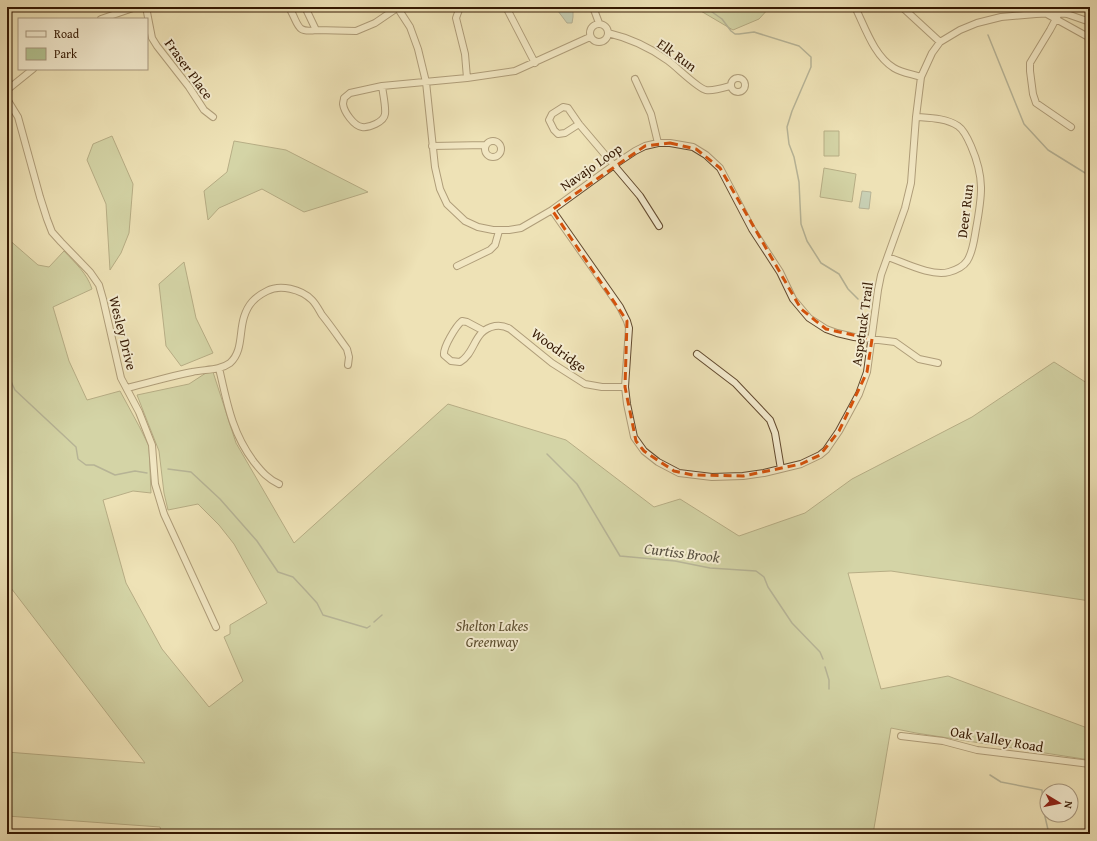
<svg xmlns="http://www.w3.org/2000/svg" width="1097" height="841" font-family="'Gentium Book Plus',serif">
<rect width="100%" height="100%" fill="#eee2b7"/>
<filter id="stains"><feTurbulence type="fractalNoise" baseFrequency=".005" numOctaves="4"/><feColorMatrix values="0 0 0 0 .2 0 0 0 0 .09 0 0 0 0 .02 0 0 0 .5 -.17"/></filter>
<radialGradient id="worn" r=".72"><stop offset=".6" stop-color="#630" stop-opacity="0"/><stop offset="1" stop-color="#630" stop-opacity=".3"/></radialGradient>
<path fill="#b3c492" stroke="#746e4a" d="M 694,7 L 770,7 L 759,19 L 733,30 Z
M 824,131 L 839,131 L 839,156 L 824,156 Z
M 112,136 L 133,184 L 129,233 L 121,253 L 110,270 L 106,204 L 87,160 L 93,144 Z
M 234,141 L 286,150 L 368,192 L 304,212 L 262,189 L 219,208 L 208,220 L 204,191 L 227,172 Z
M 824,168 L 856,174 L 852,202 L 820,197 Z
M 7,238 L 38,265 L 49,267 L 64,251 C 75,263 87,273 92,289 L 53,307 L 69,361 L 87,400 L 120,391 L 139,426 L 149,446 L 151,493 L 133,491 L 103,500 L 126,583 L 162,649 L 209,707 L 243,681 L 224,637 L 230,634 L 230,625 L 267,603 L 234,544 L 219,525 L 198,504 L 168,510 L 164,493 L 159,451 L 137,395 L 189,384 L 212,369 L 236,443 L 294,543 L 448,404 L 566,440 L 654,507 L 680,499 L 739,536 L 805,513 L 852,479 L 972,417 L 1054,362 L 1090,385 L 1090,601 L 891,571 L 848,573 L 881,689 L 948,676 L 1090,729 L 1090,760 L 916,733 L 891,728 L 873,834 L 162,834 L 160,827 L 7,816 L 7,752 L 145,763 L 11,588 L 7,590 Z
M 184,262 L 196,318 L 213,353 L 181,366 L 166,346 L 159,284 Z"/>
<path fill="#9bbcb6" stroke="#727a6e" d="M 555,7 L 573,7 L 573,17 L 572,23 L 567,23 Z
M 862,191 L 871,192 L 869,209 L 859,208 Z"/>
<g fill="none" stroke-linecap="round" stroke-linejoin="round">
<path stroke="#727a6e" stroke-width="1.5" d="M 705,7 L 722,19 L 731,31 L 735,34 L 739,34 L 754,32 L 799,46 L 811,57 L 811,67 L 792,111 L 787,127 L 789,144 L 794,157 L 799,182 L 801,224 L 807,241 L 821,263 L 839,274 L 848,289 L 858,299
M 988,35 L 1024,124 L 1048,150 L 1090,176
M 7,373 L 15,390 L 76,447 L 78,459 L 86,465 L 94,465 L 115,475 L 135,471 L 147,473
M 547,454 L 577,484 L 620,556 L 675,561 L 710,568 L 756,571 L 764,577 L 768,587 L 792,623 L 820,652 L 823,659
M 168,469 L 191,472 L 220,499 L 257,541 L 278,572 L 293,577 L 307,592 L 317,603 L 323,615 L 367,628 L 370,626
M 374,622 L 382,615
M 825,667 L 829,680 L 829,689
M 990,775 L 1001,782 L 1042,790 L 1043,808 L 1049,834"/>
<g stroke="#624a2f" stroke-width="8">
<path id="street" d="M 146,7 L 152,38 L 157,46 L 189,87 L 204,110 L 213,117
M 294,7 L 291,11 C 299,26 297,33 316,30 L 305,7
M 397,7 L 410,27 L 418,49 L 426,82 L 435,167 L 440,189 L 447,204 L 465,221 L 478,227 L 493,230 L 509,230 L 521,228 L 552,210 L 614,165 L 635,151 L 645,146 L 658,143 L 670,143 L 693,147 L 706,155 L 720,168 L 752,229 L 780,272 L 793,299 L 809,318 L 826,329 L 837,333 L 854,337 L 895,342 L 919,359 L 938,363
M 460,7 L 456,18 L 465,54 L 467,78
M 506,7 L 535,63
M 593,7 L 599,23
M 855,7 C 865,27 874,56 894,68 C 902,73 912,74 921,77
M 902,7 L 940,42
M 1045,13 L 1090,38
M 1059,13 L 1050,30 L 1030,63 L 1030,71 L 1033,94 L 1036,103 L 1071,127
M 101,19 L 136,7
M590 33a9 9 0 1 1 18 0a9 9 0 1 1-18 0Z
M 316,30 L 356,31 L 375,23 L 397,8
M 608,33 C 629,38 649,47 667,60 C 676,66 697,88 706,90 C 714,91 723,88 730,86
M731 85a7 7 0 1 1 14 0a7 7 0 1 1-14 0Z
M 635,79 L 651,114 L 658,143
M 382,86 C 383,94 386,107 385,114 C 384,122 369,128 362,127 C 354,126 344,112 343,104 C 343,102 344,100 344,98 L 350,93 L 382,86 L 467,78 L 515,71 L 590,37
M 7,90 L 33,69
M 7,99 L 18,117 L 40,197 L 47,219 L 52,232 L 61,242 L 90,272 L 99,285 L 103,299 L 121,378 L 139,412 L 152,445 L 155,484 L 164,514 L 216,627
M 579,124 L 565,133 L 558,134 L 554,130 L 549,120 L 552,114 L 563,107 L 568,108 L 579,124 L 640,196 L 659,226
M485 149a8 8 0 1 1 16 0a8 8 0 1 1-16 0Z
M 432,146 L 486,145
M 552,210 L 620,307 L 627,321 L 629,328 L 625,387 L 627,404 L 634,437 L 644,451 L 658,462 L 679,473 L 712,477 L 743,476 L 764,473 L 801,464 L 820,455 L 826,450 L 839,431 L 859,394 L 867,372 L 878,290 L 881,275 L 905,208 L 911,183 L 916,117 L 921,77 L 932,53 L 940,42 L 960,30 L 977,23 L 1001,17 L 1036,14 L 1059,13 L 1067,14 L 1090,22
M 888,257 C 905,263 932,277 949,272 C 956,270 963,267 967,261 C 973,252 974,240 976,229 C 982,196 985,178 971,146 C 968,139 964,130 958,126 C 946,118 930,118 916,117
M 457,266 L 490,250 L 495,245 L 499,231
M 482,330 L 467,322 L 462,321 C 456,326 443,347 444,355 L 451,361 L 460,362 C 476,353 473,330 495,326 C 501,325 505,326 510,329 L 552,363 L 585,384 L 602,387 L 625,387
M 697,354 L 735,383 L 770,420 L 775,433 L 781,469
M 219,368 C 227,403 232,433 254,462 C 262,472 268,479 279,484
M 127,388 C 149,383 170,376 192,372 C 205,369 219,371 230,363 C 243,351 239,333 244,317 C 248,304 255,297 267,291 C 280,284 301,289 312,300 C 316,304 319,310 322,315 C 331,326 339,338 347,349 L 349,357 L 348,365
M 901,736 L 943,741 L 977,750 L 1090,764"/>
</g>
<use href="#street" stroke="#f4ecd0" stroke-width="6"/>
</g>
<path d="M0 0H1097V841H0ZM 670,143 L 696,149 L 720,168 L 801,309 L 826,329 L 872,339 L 867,372 L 839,431 L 820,455 L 801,464 L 743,476 L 693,475 L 674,471 L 644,451 L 636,441 L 625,387 L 627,321 L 552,210 L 645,146 Z" fill="#eee2b7" fill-opacity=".55" fill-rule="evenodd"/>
<path fill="none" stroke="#d6520b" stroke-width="3" stroke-dasharray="8 5" stroke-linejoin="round" d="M 670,143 L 696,149 L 720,168 L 801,309 L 826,329 L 872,339 L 867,372 L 839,431 L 820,455 L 801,464 L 743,476 L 693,475 L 674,471 L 644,451 L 636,441 L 625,387 L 627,321 L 552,210 L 645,146 Z"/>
<g text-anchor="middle" stroke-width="4" stroke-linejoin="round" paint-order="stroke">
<g font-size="14" fill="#341802" stroke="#f4ecd0">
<text transform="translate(677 55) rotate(36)" y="5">Elk Run</text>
<text transform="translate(189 69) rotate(54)" y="5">Fraser Place</text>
<text transform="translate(591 167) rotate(-35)" y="5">Navajo Loop</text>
<text transform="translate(965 211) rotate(-83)" y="5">Deer Run</text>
<text transform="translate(862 324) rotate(-82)" y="5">Aspetuck Trail</text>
<text transform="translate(123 333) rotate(76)" y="5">Wesley Drive</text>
<text transform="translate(559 350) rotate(36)" y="5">Woodridge</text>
<text transform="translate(997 739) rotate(10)" y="5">Oak Valley Road</text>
</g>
<g font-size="14" font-style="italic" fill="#5a4c2d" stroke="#f4ecd0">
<text x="492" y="631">Shelton Lakes<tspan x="492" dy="16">Greenway</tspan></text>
</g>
<g font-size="15" font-style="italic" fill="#585141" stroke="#f4ecd0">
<text transform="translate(682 553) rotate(7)" y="5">Curtiss Brook</text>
</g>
</g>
<rect width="1097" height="841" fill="none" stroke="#eee2b7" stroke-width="24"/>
<rect x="8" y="8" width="1081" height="825" fill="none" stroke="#341802" stroke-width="2"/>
<rect x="12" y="12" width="1073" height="817" fill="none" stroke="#341802"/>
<rect x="18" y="18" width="130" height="52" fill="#f4ecd0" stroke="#a7977e"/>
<rect x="26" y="31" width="20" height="6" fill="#f4ecd0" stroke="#a7977e"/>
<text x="54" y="38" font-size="12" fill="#341802">Road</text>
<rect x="26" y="48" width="20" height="12" fill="#b3c492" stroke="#a7977e"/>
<text x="54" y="58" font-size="12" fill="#341802">Park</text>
<g transform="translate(1059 803) rotate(100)"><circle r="19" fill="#f4ecd0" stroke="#a7977e"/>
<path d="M0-3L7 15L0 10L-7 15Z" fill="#8f2418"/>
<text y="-6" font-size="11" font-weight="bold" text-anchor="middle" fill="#341802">N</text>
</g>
<rect width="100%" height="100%" filter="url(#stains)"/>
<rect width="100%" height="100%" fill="url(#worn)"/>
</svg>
